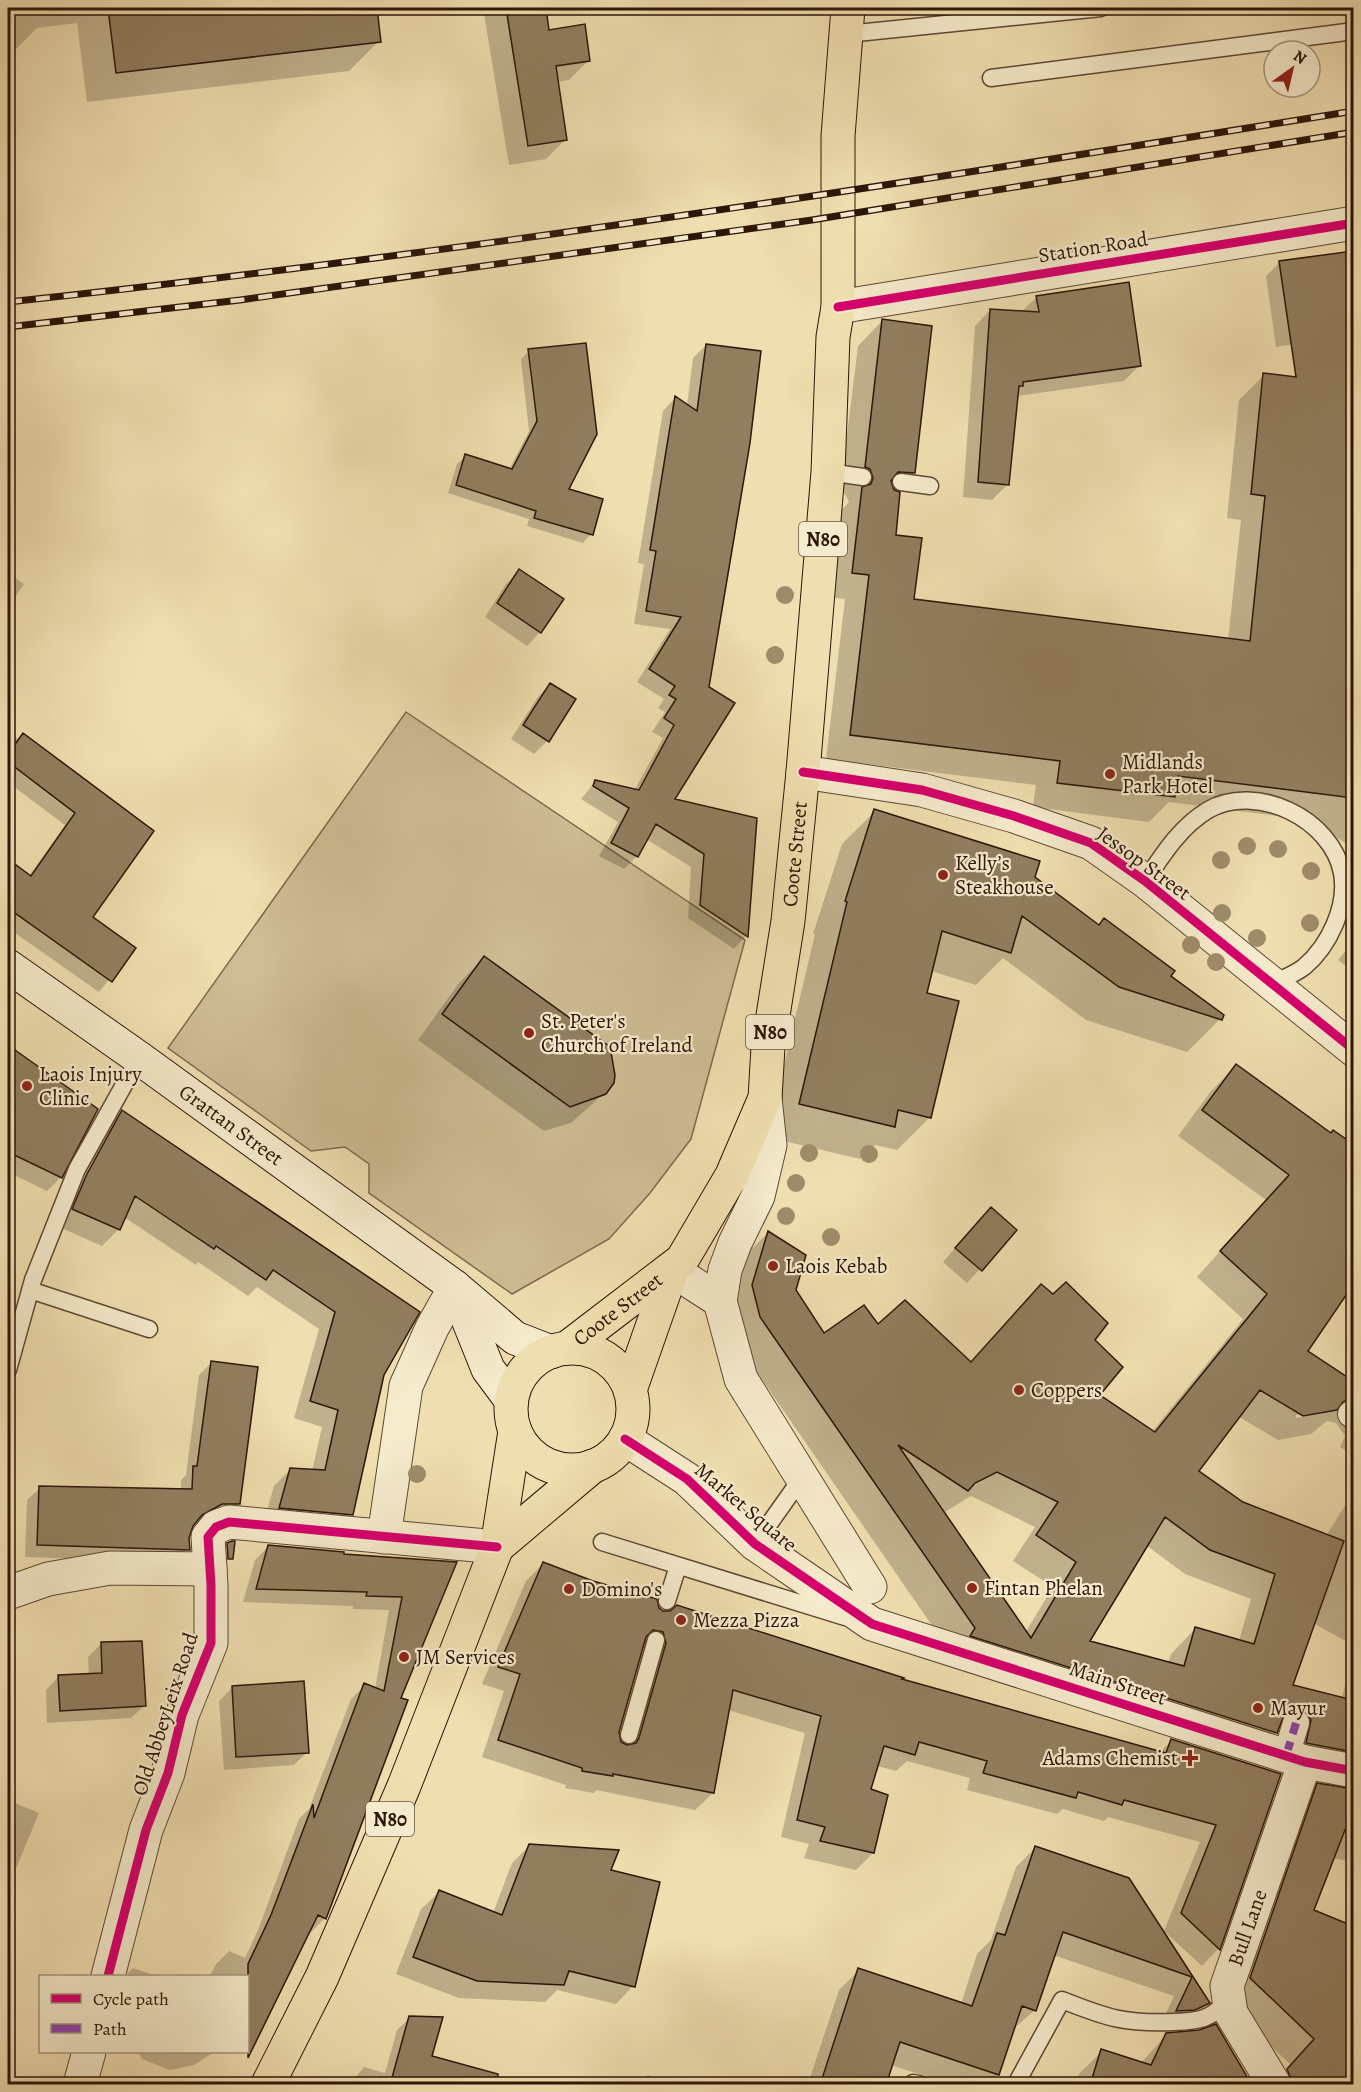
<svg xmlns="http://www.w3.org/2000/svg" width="1361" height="2092" font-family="Alegreya,serif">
<rect width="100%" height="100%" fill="#efdeaf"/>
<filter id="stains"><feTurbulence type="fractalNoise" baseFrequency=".00333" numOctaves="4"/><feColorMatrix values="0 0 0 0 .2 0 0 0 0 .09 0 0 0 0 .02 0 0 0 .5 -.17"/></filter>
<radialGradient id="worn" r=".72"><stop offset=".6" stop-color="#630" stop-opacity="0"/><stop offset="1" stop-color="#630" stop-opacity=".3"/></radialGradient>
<path fill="#cebc93" stroke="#7d684e" stroke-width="1.5" d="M 406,712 L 745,940 L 691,1139 L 650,1193 L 609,1239 L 512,1294 L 369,1193 L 369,1164 L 345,1147 L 311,1151 L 168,1048 Z"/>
<path fill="#0003" fill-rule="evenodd" d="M 8,8 L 375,8 L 379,41 L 349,71 L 87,102 L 77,23 L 37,28 L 14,51 L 8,52 Z
M 483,8 L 544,8 L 548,31 L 589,60 L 569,80 L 557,82 L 566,139 L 546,159 L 509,165 Z
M 1354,252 L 1354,334 L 1276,347 L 1266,276 L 1279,263 Z
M 1037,297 L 1140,365 L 1124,381 L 1017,396 L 1008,484 L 992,500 L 963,497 L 975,326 L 990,310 L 1021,312 ZM 1037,308 L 1040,308 L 1038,320 Z
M 882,321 L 914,473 L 895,492 L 894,536 L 912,601 L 1228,640 L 1241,520 L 1227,518 L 1239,400 L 1264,375 L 1354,384 L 1354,896 L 1347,844 L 1310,820 L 1169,802 L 1149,822 L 1033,807 L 1036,785 L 826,759 L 845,599 L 828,597 L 838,514 L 849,502 L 845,494 L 840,491 L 858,346 Z
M 706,345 L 672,800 L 756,819 L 746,936 L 734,949 L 688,918 L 691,867 L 646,839 L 637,856 L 624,869 L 599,856 L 618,822 L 581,799 L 595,782 L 634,791 L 663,738 L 652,732 L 665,712 L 658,708 L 664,699 L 637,682 L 670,629 L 634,624 L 644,564 L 638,563 L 663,411 L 675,398 L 687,406 L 693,358 Z
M 529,351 L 567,490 L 591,534 L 583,543 L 527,526 L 529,519 L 448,493 L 457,464 L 466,456 L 509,470 L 529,431 L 521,359 Z
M 519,571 L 562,600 L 540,632 L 527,646 L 485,617 L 506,584 Z
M 8,573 L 24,584 L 8,608 Z
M 550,684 L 573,700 L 547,741 L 534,754 L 511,739 L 537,698 Z
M 8,732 L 152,831 L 91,917 L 134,949 L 99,992 L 8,928 L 8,860 L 29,876 L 65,825 L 9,783 L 8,785 Z
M 875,811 L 1033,878 L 1098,926 L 1104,920 L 1220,1019 L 1187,1052 L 1086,1020 L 1003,958 L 976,985 L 931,971 L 925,994 L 930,1117 L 897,1150 L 875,1145 L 860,1159 L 767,1137 L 815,934 L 813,934 L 842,844 Z
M 1354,940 L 1354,972 L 1338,960 Z
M 484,958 L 609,1089 L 571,1123 L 544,1131 L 418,1040 L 459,983 Z
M 8,1046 L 96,1110 L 61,1177 L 47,1191 L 8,1172 Z
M 1236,1066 L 1331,1135 L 1334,1132 L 1354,1146 L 1354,1283 L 1306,1351 L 1354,1382 L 1354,1480 L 1348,1452 L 1340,1447 L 1345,1436 L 1336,1423 L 1327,1421 L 1311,1434 L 1278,1440 L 1239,1417 L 1197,1472 L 1242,1504 L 1326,1536 L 1354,1491 L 1354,1862 L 1332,1858 L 1312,1910 L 1354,1928 L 1354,2084 L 1273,2084 L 1291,2065 L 1226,2004 L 1293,1810 L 1318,1785 L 1347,1790 L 1342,1782 L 1287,1745 L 1276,1733 L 1251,1757 L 951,1653 L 736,1342 L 728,1306 L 743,1257 L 768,1233 L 794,1290 L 824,1335 L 878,1326 L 969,1363 L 1041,1286 L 1093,1340 L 1098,1396 L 1152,1432 L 1243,1319 L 1197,1277 L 1266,1200 L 1178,1136 L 1211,1091 ZM 1334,1409 L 1337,1411 L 1296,1418 L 1296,1415 ZM 971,1496 L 1035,1527 L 1013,1561 L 1053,1587 L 1025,1633 L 943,1513 ZM 1146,1545 L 1185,1574 L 1251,1599 L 1239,1641 L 1195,1629 L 1171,1654 L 1168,1663 L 1088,1642 ZM 1313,1623 L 1353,1645 L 1342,1699 L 1291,1686 Z
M 122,1112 L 418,1312 L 382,1375 L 351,1514 L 334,1531 L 263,1524 L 274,1486 L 291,1469 L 312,1471 L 322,1427 L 294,1418 L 319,1329 L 257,1287 L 248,1296 L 198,1262 L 196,1265 L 124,1217 L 119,1229 L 102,1246 L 57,1226 L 105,1129 Z
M 978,1222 L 1015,1231 L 967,1283 L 943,1262 Z
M 211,1363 L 239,1503 L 226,1516 L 209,1516 L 192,1525 L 188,1538 L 188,1549 L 176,1562 L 25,1557 L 27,1500 L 40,1488 L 181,1490 L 181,1480 L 186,1475 L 199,1375 Z
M 269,1546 L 342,1555 L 455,1563 L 399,1698 L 325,1918 L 311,1932 L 308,1931 L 255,2025 L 248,2021 L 248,1976 L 210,1976 L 216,1964 L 229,1951 L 245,1958 L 258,1930 L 299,1819 L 309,1809 L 351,1699 L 365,1685 L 375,1689 L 389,1610 L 353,1609 L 353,1606 L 243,1602 L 255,1560 Z
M 543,1564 L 663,1612 L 1159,1753 L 1171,1741 L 1279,1775 L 1218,1949 L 1202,1966 L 1164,1931 L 1200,1842 L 1108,1817 L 1104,1821 L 1063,1809 L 1057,1814 L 967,1790 L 970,1778 L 907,1761 L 896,1771 L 877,1766 L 869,1790 L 873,1853 L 856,1870 L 804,1858 L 809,1844 L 781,1837 L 805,1733 L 728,1710 L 713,1793 L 695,1810 L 596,1790 L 594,1793 L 565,1788 L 566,1785 L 482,1757 L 504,1691 L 482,1684 L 526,1581 ZM 642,1646 L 649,1654 L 650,1661 L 625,1746 L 620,1743 L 617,1732 Z
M 101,1644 L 145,1705 L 131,1718 L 47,1723 L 46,1690 L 59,1676 L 89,1675 L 88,1657 Z
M 233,1687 L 307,1752 L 294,1765 L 224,1770 L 219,1701 Z
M 8,1800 L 39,1813 L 8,1888 Z
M 529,1846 L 609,1871 L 633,1986 L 616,2004 L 557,1990 L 545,2002 L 459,1998 L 396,1974 L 421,1909 L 439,1892 L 493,1913 L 512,1863 Z
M 1036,1847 L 1128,1879 L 1208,2003 L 1188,2022 L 1158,2030 L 1174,1996 L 1053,1955 L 1035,2010 L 1013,2029 L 998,2075 L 988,2084 L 949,2084 L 891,2065 L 885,2084 L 808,2084 L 839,1990 L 859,1970 L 961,2004 L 977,1954 L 991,1940 L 1016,1867 Z
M 133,1968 L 157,1976 L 125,1976 Z
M 410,2018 L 430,2058 L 528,2084 L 350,2084 L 364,2067 L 385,2073 L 397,2030 Z
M 1167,2034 L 1251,2084 L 1075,2084 L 1079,2074 L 1102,2051 L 1141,2063 Z
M 138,2052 L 214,2052 L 194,2065 L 170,2070 L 142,2059 Z
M 648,2075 L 674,2084 L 638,2084 Z"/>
<path fill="#917e5f" stroke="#2c1509" stroke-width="1.5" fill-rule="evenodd" d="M 108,8 L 377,8 L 381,42 L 116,73 Z
M 506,8 L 546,8 L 549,30 L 585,24 L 590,61 L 556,66 L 567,140 L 528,146 Z
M 1353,251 L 1353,798 L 1178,776 L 1175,797 L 1057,783 L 1060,761 L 850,735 L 869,575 L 852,573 L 862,487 L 871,484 L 873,478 L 870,469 L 865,467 L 882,319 L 932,326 L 915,473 L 898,472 L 891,481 L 894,490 L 900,492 L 896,535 L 922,538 L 914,599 L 1250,641 L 1265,496 L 1251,494 L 1263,373 L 1296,377 L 1279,261 Z
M 1129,282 L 1141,366 L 1023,382 L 1023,386 L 1019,386 L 1009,485 L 978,482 L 990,309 L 1039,312 L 1036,296 Z
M 586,343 L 597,434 L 569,489 L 603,499 L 593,535 L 534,518 L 536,511 L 456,485 L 465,454 L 512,469 L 537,421 L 528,349 Z
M 706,344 L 761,351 L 750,443 L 709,687 L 735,703 L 675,799 L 757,818 L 748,937 L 700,905 L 704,854 L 656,824 L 638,857 L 611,843 L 629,808 L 593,786 L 595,780 L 639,790 L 674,725 L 664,718 L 676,699 L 669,695 L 675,686 L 649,669 L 681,617 L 646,611 L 656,551 L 650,550 L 675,396 L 697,411 Z
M 519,569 L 564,599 L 541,633 L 497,603 Z
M 550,683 L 576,699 L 549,742 L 523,725 Z
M 23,733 L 154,831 L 93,917 L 136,948 L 112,982 L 8,908 L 8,859 L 31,876 L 75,813 L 8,762 L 8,754 Z
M 874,809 L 1040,861 L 1035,877 L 1099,925 L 1104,918 L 1175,971 L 1171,976 L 1224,1015 L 1222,1020 L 1119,987 L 1022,916 L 1011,953 L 942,931 L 927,993 L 959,1001 L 931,1118 L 898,1110 L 895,1127 L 799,1104 L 847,902 L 845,901 Z
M 484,956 L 610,1047 L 615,1075 L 614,1083 L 606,1094 L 570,1107 L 442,1014 Z
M 8,1045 L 98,1109 L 62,1178 L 8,1152 Z
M 1236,1064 L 1331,1133 L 1333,1130 L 1353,1144 L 1353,1285 L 1308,1351 L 1353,1381 L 1353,1397 L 1343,1402 L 1337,1410 L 1303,1416 L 1260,1390 L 1199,1471 L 1243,1502 L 1344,1541 L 1293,1685 L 1353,1700 L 1353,1752 L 1306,1743 L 1311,1720 L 1306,1712 L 1300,1709 L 1285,1713 L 1277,1733 L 970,1636 L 975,1628 L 760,1317 L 752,1285 L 768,1231 L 806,1255 L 796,1290 L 824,1333 L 864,1305 L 878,1324 L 905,1300 L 971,1362 L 1041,1284 L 1053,1294 L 1066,1282 L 1108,1323 L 1095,1340 L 1123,1367 L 1100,1395 L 1155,1432 L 1267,1294 L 1220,1251 L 1289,1175 L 1202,1110 ZM 898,1445 L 968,1491 L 975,1483 L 997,1472 L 1058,1502 L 1036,1535 L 1076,1562 L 1031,1638 ZM 1165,1517 L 1210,1550 L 1275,1574 L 1254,1644 L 1195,1627 L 1184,1666 L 1090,1641 Z
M 122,1110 L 420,1312 L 384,1375 L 353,1515 L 279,1508 L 290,1468 L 325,1470 L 338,1410 L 310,1401 L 335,1312 L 273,1270 L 266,1280 L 216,1246 L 214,1249 L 135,1196 L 120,1230 L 72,1209 L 87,1174 Z
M 991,1207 L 1017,1230 L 982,1271 L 955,1248 Z
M 211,1361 L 258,1367 L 240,1504 L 222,1504 L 202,1515 L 193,1526 L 189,1538 L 190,1550 L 37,1545 L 39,1486 L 192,1489 L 193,1466 L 197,1466 Z
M 232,1541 L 235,1541 L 233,1559 L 228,1559 L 227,1543 Z
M 268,1545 L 344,1552 L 344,1554 L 457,1562 L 401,1698 L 408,1700 L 326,1919 L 318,1915 L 248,2058 L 248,1964 L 271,1915 L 313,1804 L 314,1818 L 364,1683 L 384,1691 L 402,1597 L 366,1596 L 367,1592 L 256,1589 Z
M 543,1562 L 593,1581 L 657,1599 L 659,1608 L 663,1611 L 670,1611 L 677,1605 L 904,1678 L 902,1679 L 1166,1753 L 1171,1739 L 1281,1774 L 1220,1950 L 1181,1913 L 1216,1825 L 1124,1800 L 1122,1805 L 1078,1792 L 1076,1798 L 983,1773 L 987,1761 L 919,1742 L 915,1755 L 884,1746 L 871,1789 L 888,1795 L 874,1853 L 820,1841 L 825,1827 L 797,1820 L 821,1716 L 733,1690 L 714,1793 L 613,1774 L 613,1776 L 582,1771 L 582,1768 L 498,1740 L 520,1674 L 498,1667 ZM 653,1630 L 663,1632 L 666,1643 L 639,1738 L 636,1743 L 627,1745 L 621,1742 L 619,1732 L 646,1637 Z
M 142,1641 L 146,1706 L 60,1711 L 58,1675 L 102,1673 L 101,1642 Z
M 304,1681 L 309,1753 L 236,1757 L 232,1686 Z
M 1317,1783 L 1353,1789 L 1353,1832 L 1345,1830 L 1314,1910 L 1353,1926 L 1353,2085 L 1293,2085 L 1287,2069 L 1314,2039 L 1250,1978 Z
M 529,1844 L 619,1850 L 611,1870 L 660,1882 L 635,1987 L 569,1971 L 564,1985 L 477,1981 L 413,1957 L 439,1890 L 502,1915 Z
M 1035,1846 L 1129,1878 L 1210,2003 L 1195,2010 L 1176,2011 L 1192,1977 L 1063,1932 L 1036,2011 L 1022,2006 L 999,2075 L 900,2042 L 886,2085 L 820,2085 L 858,1968 L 972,2006 L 997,1933 L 1005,1935 Z
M 409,2016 L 443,2017 L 432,2056 L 498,2074 L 497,2085 L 390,2085 Z
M 1216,2024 L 1252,2085 L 1090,2085 L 1101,2049 L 1151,2065 L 1166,2033 L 1199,2030 Z"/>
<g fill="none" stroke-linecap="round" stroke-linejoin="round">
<g stroke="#5d4732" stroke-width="19">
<path id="service" d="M 847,34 L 1101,8
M 991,78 L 1354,31
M 828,472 L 863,477
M 901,482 L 930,486
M 1145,881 C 1163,854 1180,827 1208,810 C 1256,782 1332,819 1342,873 C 1348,906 1329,946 1304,967 C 1295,974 1282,979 1272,984
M 30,1290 L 149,1329
M 8,1370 L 33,1280 L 77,1169 L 139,1058
M 602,1542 L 845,1617
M 755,1544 L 803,1476
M 667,1601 L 678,1566
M 629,1735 L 656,1640
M 913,2083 L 919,2084
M 1016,2084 L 1062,2000 C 1107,2018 1125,2024 1174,2022 C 1199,2021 1211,2020 1227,2000"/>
</g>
<g stroke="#5d4732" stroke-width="28">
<path id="pedestrian" d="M 1351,1414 L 1354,1412
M 1286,1756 L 1296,1723"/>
</g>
<g stroke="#5d4732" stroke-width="35">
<g id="minor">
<path d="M 838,307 L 1354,223"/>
<path d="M 672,1270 L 720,1301 L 741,1379 L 870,1587"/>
<path d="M 720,1301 L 725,1270 L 735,1243 L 758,1196 L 770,1145 L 765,1098"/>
<path d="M 384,1537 L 406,1386 L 432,1328 L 455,1287"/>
<path d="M 8,1593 L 48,1579 L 110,1568 L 210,1569"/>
<path d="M 108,1976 L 146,1830 L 168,1773 L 182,1715 L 211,1643 L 211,1585 L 208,1537 L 216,1527 L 229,1522 L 497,1547"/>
<path d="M 80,2084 L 89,2052"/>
<path id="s1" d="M 1274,2084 L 1231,2013 L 1227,1986 L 1305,1762"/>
</g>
</g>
<g stroke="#5d4732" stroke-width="35">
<path id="tertiary" d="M 803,772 L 922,790 L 1014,816 L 1091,843 L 1145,881 L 1354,1050
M 625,1439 L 687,1479 L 755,1544 L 872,1624 L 1305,1762 L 1354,1771"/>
</g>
<g stroke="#2c1509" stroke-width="35">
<g id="secondary">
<path id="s2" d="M 8,966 L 139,1058 L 455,1287 L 515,1338 L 551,1352"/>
<path d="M 457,1292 L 488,1369 L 511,1400"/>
</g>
</g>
<g stroke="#2c1509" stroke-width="35">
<g id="primary">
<path id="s3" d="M 567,1348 L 682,1260 L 732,1175 L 765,1098 L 768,1047 L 788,921 L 803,772 L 828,472 L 833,337 L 838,307 L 838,136 L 848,8"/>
<circle cx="572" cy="1409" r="61"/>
<path d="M 630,1390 L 672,1270"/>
<path d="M 497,1547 L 593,1466"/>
<path d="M 268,2084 L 322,1977 L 404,1786 L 497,1547 L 515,1431"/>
</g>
</g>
<use href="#service" stroke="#f5eacb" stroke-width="16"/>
<use href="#pedestrian" stroke="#f5eacb" stroke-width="26"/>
<use href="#minor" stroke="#f5eacb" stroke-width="33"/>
<use href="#tertiary" stroke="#f5eacb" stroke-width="33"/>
<use href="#secondary" stroke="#f5eacb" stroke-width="33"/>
<use href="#primary" stroke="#efdeaf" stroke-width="33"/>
<g stroke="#2c1509" stroke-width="7">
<path id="rail" d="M 8,302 C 458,254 906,183 1354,111
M 8,327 L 240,300 L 812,220 L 1354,132"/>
</g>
<use href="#rail" stroke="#f5eacb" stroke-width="4.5" stroke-dasharray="14" stroke-linecap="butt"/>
<path stroke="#8e44ad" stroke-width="8" stroke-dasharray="15 8" stroke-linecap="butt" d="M 1351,1414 L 1354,1412
M 1286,1756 L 1296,1723"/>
<g stroke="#f5eacb" stroke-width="13">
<path id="cycleway" d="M 838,307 L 1354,223
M 803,772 L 922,790 L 1014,816 L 1091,843 L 1145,881 L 1354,1050
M 625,1439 L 687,1479 L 755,1544 L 872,1624 L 1305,1762 L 1354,1771
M 108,1976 L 146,1830 L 168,1773 L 182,1715 L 211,1643 L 211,1585 L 208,1537 L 216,1527 L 229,1522 L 497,1547"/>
</g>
<use href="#cycleway" stroke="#d6006c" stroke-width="9"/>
</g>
<g fill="#9f8b6a">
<circle cx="785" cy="595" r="9"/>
<circle cx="775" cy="655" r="9"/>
<circle cx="1247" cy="846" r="9"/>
<circle cx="1278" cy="849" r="9"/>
<circle cx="1221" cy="860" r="9"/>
<circle cx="1311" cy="871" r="9"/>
<circle cx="1222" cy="913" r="9"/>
<circle cx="1310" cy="923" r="9"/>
<circle cx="1257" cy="938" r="9"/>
<circle cx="1191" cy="945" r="9"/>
<circle cx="1216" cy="962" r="9"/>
<circle cx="809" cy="1153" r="9"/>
<circle cx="869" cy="1154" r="9"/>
<circle cx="796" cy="1183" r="9"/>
<circle cx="786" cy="1216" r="9"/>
<circle cx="831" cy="1237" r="9"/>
<circle cx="417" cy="1474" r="9"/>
</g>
<g fill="#8f2418" stroke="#f5eacb" stroke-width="2">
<circle cx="1110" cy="774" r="6"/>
<circle cx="943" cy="875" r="6"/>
<circle cx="529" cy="1033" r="6"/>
<circle cx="27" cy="1086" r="6"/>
<circle cx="773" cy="1266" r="6"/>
<circle cx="1019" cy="1390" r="6"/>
<circle cx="972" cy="1588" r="6"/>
<circle cx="569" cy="1589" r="6"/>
<circle cx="681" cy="1620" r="6"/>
<circle cx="404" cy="1657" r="6"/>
<circle cx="1258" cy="1708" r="6"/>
<path d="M1187 1749h6v6h6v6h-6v6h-6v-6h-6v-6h6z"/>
</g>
<g text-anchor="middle" stroke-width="4.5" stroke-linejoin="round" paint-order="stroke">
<g fill="#f5eacb" stroke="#685543" stroke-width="1.5">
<rect x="799" y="522" width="48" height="34" rx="4.5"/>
<rect x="746" y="1015" width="48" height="34" rx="4.5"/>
<rect x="366" y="1802" width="48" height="34" rx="4.5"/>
</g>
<g font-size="20" font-weight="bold" fill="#2c1509">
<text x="823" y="546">N80</text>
<text x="770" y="1039">N80</text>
<text x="390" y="1826">N80</text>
</g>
<g font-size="21" fill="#2c1509" stroke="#f5eacb">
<text transform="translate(1093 247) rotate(-9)" y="7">Station Road</text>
<text dy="7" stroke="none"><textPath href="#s3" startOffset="573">Coote Street</textPath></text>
<text transform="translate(1144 863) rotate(36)" y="7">Jessop Street</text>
<text dy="7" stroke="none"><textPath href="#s2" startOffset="274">Grattan Street</textPath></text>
<text dy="7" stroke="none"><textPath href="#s3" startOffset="64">Coote Street</textPath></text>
<text transform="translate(746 1507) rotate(40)" y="7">Market Square</text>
<text transform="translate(1118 1683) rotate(18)" y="7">Main Street</text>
<text transform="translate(165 1714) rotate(-72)" y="7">Old AbbeyLeix Road</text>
<text dy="7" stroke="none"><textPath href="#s1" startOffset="172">Bull Lane</textPath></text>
</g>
<g font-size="21" fill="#2c1509" stroke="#f5eacb" text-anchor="start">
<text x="1122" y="769">Midlands<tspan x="1122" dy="24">Park Hotel</tspan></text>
<text x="955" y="870">Kelly’s<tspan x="955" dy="24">Steakhouse</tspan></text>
<text x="541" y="1028">St. Peter's<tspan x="541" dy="24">Church of Ireland</tspan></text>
<text x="39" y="1081">Laois Injury<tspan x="39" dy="24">Clinic</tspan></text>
<text x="785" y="1273">Laois Kebab</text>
<text x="1031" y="1397">Coppers</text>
<text x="984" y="1595">Fintan Phelan</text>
<text x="581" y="1596">Domino's</text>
<text x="693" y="1627">Mezza Pizza</text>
<text x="416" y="1664">JM Services</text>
<text x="1270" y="1715">Mayur</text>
<text x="1178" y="1765" text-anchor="end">Adams Chemist</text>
</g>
</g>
<rect width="1361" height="2092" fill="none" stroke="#efdeaf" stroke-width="30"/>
<rect x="9" y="9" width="1343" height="2074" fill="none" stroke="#2c1509" stroke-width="3"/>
<rect x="15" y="15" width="1331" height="2062" fill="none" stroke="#2c1509" stroke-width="1.5"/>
<rect x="39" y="1975" width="210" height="78" fill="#f5eacb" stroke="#a5957d" stroke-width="1.5"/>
<rect x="51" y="1994" width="30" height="9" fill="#d6006c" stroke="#a5957d" stroke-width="1.5"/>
<text x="93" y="2005" font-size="18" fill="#2c1509">Cycle path</text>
<rect x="51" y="2024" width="30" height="9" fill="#8e44ad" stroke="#a5957d" stroke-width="1.5"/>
<text x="93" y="2035" font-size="18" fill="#2c1509">Path</text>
<g transform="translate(1292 69) rotate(34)"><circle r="28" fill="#f5eacb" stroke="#a5957d" stroke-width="1.5"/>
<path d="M0-4.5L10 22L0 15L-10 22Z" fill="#8f2418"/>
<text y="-9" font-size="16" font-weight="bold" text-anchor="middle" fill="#2c1509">N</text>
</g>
<rect width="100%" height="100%" filter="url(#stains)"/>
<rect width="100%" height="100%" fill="url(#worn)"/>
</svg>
